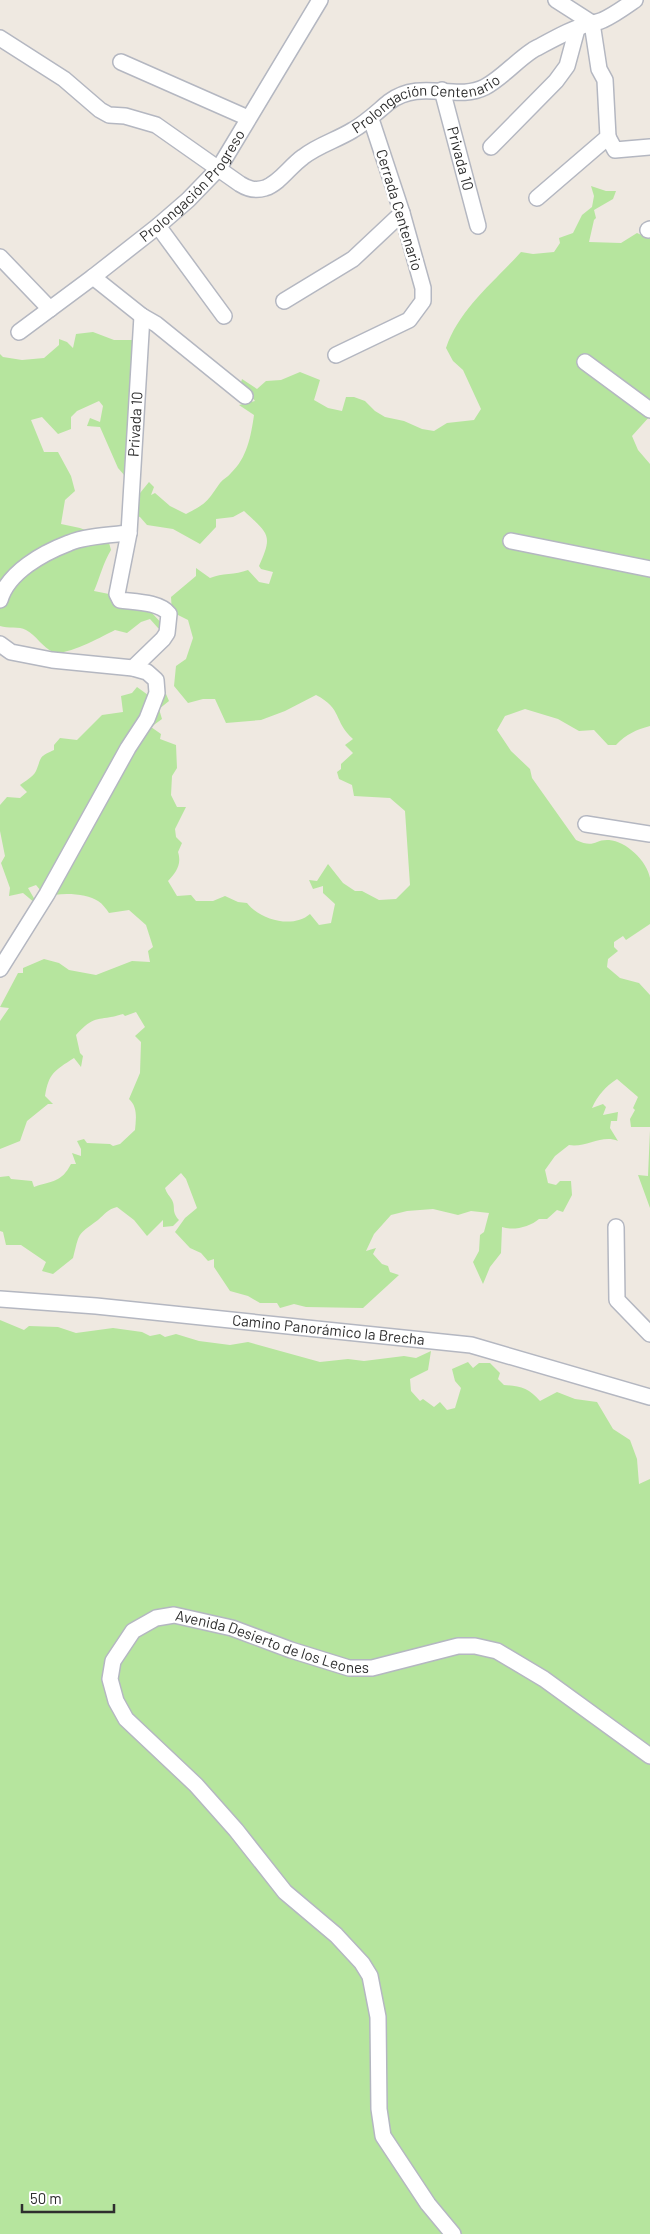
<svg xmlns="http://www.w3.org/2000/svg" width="650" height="2234" font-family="Barlow,sans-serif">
<rect width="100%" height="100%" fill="#efe9e1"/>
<path fill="#b6e59e" d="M 591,186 L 606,191 L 616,191 L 613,199 L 594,210 L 596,218 L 594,220 L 589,242 L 621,243 L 637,233 L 650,239 L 650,416 L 632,436 L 638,450 L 650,464 L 650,726 C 636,730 626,734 616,745 L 608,745 L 594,730 L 579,731 L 558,719 L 525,709 L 505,716 L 497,730 L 511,751 L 530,769 L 532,778 L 576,840 C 595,849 594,839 609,840 C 626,841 647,861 650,878 C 650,893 650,910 650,924 L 626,940 L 623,936 L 614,942 L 614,947 L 618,951 L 608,959 L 607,967 L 620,978 L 639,983 L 650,995 L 650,1127 L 631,1127 L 630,1119 L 635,1110 L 633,1108 L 638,1097 L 617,1079 C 605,1087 598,1095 592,1108 L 603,1104 L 606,1107 L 603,1115 L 618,1112 L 617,1121 L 611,1121 L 610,1128 L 618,1141 C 602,1134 586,1148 569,1145 L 555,1156 L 545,1170 L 548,1183 L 556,1185 L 560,1181 L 571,1181 L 572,1195 L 563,1212 L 557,1210 L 547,1219 L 539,1219 C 530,1227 513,1231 502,1227 L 501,1253 L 490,1267 L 483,1284 L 473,1262 L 479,1251 L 480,1235 L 484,1232 L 489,1213 L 471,1211 L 458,1215 L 433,1209 L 407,1211 L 391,1215 L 374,1234 L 366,1251 L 376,1248 L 373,1254 L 382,1264 L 388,1266 L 390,1272 L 399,1275 L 363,1308 L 306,1307 L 294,1304 L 280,1308 L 277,1303 L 260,1303 L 248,1296 L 230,1291 L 214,1267 L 214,1259 L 208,1261 L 201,1253 L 190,1248 L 175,1232 L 185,1218 L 197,1208 L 186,1179 L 181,1173 L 165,1188 C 167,1194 169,1195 172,1200 C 176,1208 171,1211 179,1220 L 173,1226 L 163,1227 L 163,1220 L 147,1236 L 134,1220 L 117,1207 C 108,1209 105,1214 98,1220 C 76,1236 80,1232 73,1258 L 53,1274 L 42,1271 L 46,1262 L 21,1245 L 6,1245 L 3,1232 L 0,1231 L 0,1177 L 9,1176 L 11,1179 L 32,1181 L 34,1187 C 53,1180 61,1183 71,1164 L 76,1164 L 72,1153 L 81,1156 L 81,1149 L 77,1141 L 84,1139 L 87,1143 L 110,1144 L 113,1146 L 120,1144 L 135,1130 C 136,1119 138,1107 129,1099 L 140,1073 L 141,1042 L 135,1036 L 145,1027 L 136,1012 L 125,1016 L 123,1014 C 98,1022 96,1013 76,1035 L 80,1053 L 83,1056 L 81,1067 L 74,1058 C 54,1071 49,1073 45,1096 L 53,1104 L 48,1104 L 27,1121 L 20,1141 L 0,1149 L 0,1021 L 9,1008 L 0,1007 L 18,973 L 23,973 L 23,968 L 44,959 L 59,963 L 69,970 L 96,975 L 132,961 L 150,962 L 148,951 L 153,947 L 146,925 L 129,910 L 109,913 C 106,909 103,904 98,901 C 87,893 59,892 46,897 L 36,885 L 28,888 L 35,900 L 35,903 L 23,893 L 9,896 L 10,888 L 1,863 L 5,856 L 0,831 L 0,805 L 7,797 L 20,798 L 27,792 L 20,785 C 25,781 33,777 36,771 C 42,757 38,757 54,750 L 54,745 L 60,738 L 77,740 L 102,715 L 123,712 L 121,696 L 132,693 L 137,687 L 148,695 L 166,694 L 169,701 L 159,709 L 162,719 L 151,727 L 161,734 L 160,739 L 176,745 L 177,768 L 172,776 L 171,795 L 177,807 L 186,807 L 175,829 L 176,837 L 182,843 L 178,852 C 182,865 176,872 168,881 L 177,896 L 191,895 L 196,901 L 213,901 L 225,896 L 238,902 L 247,903 C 260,920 293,929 310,914 L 319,925 L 331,923 L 335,904 L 323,893 L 323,886 L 313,889 L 309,880 L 317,881 L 328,864 L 343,883 L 355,891 L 362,891 L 379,900 L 396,899 L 410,885 L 405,811 L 390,798 L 354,796 L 352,785 L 339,779 L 337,772 L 341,769 L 341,764 L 353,753 L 345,745 L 353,739 C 333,721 343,709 316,695 L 285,711 L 261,720 L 226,723 L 215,699 L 203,699 L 188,703 L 174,686 L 176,666 L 186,659 L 193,638 L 188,620 L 172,612 L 171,597 L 196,576 L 196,568 L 210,578 C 222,573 235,575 248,570 L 259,582 L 269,584 L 273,572 L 261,569 L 259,566 C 273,535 269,534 244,511 L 233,517 L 216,519 L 216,527 L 200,544 L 173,529 L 147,525 L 140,517 L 130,514 L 125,501 L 140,493 L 149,482 L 154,487 L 151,495 L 155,493 L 170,506 L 186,514 C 207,503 206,503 220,483 C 223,479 228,477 231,473 C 247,458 251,436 254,415 L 239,405 L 255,401 L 248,392 L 239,389 L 242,379 L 257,389 L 266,381 L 281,380 L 300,372 L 320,380 L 314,400 L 328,408 L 342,411 L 346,397 L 354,397 L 365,401 L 375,411 L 385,417 L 404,421 L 422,429 L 434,431 L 447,423 L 474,420 L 481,409 L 463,370 L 453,361 L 446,348 C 459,309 494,282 521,252 L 533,254 L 554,252 L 560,243 L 559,238 L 573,233 L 582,215 L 592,207 L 594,196 Z
M 93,332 L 114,340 L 140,340 L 135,486 L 124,487 L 125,476 L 118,468 L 100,427 L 87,426 L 90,418 L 100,422 L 103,406 L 99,401 L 77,411 L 71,417 L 71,429 L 58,434 L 42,417 L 31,420 L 44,452 L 58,452 L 71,476 L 75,491 L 65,500 L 61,524 L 80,528 L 108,539 L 111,550 C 103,563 100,577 94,591 L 109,594 L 135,609 L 151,612 L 167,629 L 158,628 L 150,619 L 141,622 L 127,633 L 115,630 C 103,636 65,657 53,652 C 43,648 36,635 26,630 C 19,626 8,629 0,626 L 0,354 L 3,357 L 22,360 L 44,358 L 59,345 L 59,339 L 67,342 L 73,348 L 76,334 Z
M 650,1130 L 650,1208 L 638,1175 L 648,1176 Z
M 0,1320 L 24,1330 L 29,1326 L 58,1327 L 76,1333 L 113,1328 L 142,1332 L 150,1336 L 160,1334 L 165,1337 L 176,1334 L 199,1341 L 230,1345 L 248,1342 L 320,1362 L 348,1359 L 364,1361 L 404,1356 L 416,1358 L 431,1351 L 428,1370 L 410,1379 L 411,1391 L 420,1401 L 423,1399 L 434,1407 L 440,1402 L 447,1410 L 455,1408 L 461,1388 L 455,1381 L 452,1369 L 468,1362 L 473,1368 L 479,1363 L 490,1363 L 500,1373 L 498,1379 L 504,1385 C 520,1386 529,1388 540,1401 L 557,1392 L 575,1399 L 597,1402 L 613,1429 L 630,1440 L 637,1459 L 639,1484 L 650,1479 L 650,2234 L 0,2234 Z"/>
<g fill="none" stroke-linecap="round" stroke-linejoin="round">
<g stroke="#b4b7c1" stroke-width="18">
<g id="street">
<path id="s1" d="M 0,38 L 64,79 L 100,110 L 109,115 L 125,116 L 156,125 L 240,184 C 248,189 255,191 265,188 C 280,183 290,166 303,157 C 318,145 337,140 353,130 C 367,122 377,112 389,102 C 421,78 456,102 485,87 C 502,78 516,61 533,50 C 552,40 572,28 592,23 C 596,22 599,22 603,20 C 614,15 625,7 635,0"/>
<path d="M 121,62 L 248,118"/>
<path id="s2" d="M 442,90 L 478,226"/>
<path d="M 608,137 L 615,150 L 650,147"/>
<path d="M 491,147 L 556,81 L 567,66 L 577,29"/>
<path d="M 537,198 L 608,137 L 605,80 L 599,69 L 592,23 L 556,0"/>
<path d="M 158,226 L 224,316"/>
<path d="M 648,230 L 650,229"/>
<path d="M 0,257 L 50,309"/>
<path d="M 93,277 L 142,316 L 156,324 L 245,396"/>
<path d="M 284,301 L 353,259 L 402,213"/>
<path id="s3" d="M 19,332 L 93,277 L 158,226 L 188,200 L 219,168 L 320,0"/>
<path d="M 336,355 L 409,320 L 423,301 L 423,288 L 402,213 L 371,119"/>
<path d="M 585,362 L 650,410"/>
<path d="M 511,541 L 650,569"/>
<path d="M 0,600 C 8,572 43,553 69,543 C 85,536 111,535 129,533"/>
<path d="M 0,644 L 11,652 L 52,660 L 133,668 L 147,672 L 156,680 L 157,693 L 147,719 L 128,748 L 47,894 L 0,969"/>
<path id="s4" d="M 133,668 L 163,639 L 167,633 L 169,614 C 160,602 135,602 120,600 L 117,594 L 129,533 L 142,316"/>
<path d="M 586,824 L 650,834"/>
<path d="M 616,1227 L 617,1300 L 650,1334"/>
<path id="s5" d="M 0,1299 L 96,1306 L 471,1345 L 650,1397"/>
<path id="s6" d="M 453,2234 L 428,2204 L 383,2136 L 379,2109 L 378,2017 L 370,1976 L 362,1963 L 336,1935 L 285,1892 L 236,1830 L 196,1785 L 126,1719 L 116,1701 L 110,1679 L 113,1661 L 133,1631 L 156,1618 L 174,1615 L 232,1628 L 291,1650 L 349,1668 L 372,1668 L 458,1646 L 475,1646 L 497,1651 L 544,1679 L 650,1756"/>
</g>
</g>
<use href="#street" stroke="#fff" stroke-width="15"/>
</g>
<g text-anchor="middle" stroke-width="5" stroke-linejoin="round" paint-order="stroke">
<g font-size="15" fill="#2e2e2e" stroke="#fff">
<text dy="5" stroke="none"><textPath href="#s1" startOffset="498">Prolongación Centenario</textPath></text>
<text dy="5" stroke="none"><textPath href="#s2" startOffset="71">Privada 10</textPath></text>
<text dy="5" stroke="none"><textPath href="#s3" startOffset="228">Prolongación Progreso</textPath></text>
<text transform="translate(399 210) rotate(73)" y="5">Cerrada Centenario</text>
<text dy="5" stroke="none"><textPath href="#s4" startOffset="298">Privada 10</textPath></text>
<text dy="5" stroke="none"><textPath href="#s5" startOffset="330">Camino Panorámico la Brecha</textPath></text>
<text dy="5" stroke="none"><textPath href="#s6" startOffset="882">Avenida Desierto de los Leones</textPath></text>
</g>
</g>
<path d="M22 2204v8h92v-8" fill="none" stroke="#2e2e2e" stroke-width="2.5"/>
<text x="30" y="2204" font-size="15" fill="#2e2e2e" stroke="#ffffff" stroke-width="4" paint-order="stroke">50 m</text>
</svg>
